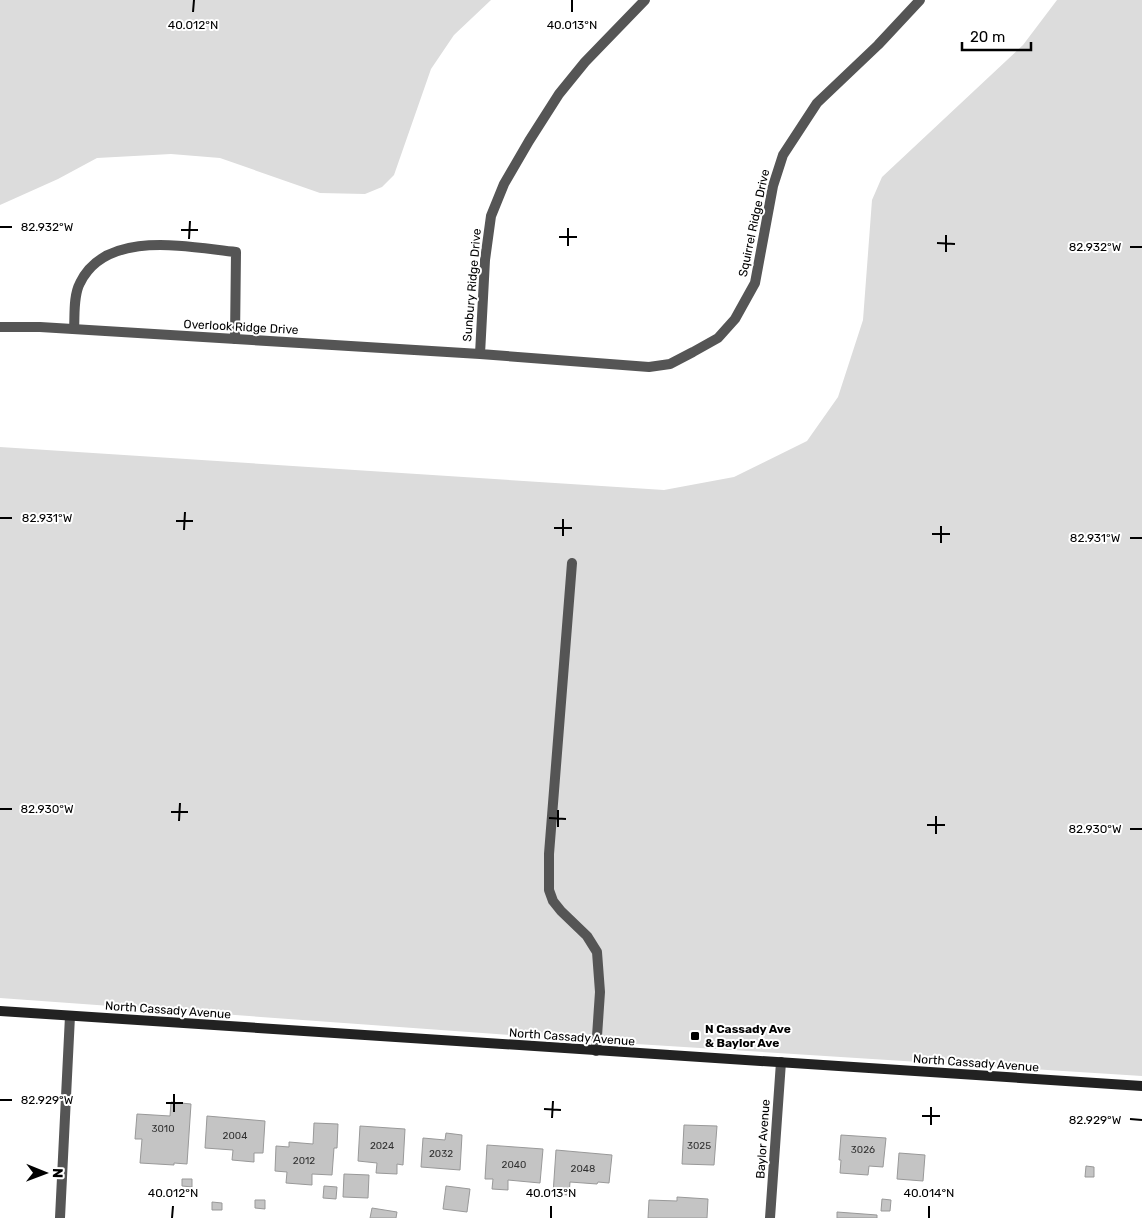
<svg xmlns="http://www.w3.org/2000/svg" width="1142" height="1218" font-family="Rubik,sans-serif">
<rect width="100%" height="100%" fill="#fff"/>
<path fill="#dcdcdc" d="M 0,0 L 491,0 L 454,35 L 431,69 L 394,175 L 382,187 L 365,194 L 320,193 L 220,158 L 171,154 L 97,158 L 58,179 L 0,205 Z
M 1057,0 L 1142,0 L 1142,1076 L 620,1043 L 0,998 L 0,447 L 664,490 L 734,477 L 807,441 L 838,397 L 863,320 L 872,200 L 882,177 L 1023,45 Z"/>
<path fill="#c4c4c4" stroke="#999" d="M 171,1102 L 191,1104 L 187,1164 L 174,1163 L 174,1165 L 140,1163 L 142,1139 L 135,1139 L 137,1114 L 170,1116 Z
M 207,1116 L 265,1121 L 263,1153 L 254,1153 L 254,1162 L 232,1160 L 233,1150 L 205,1148 Z
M 314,1123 L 338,1124 L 337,1148 L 334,1148 L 332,1175 L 312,1174 L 312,1185 L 286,1183 L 287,1172 L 275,1171 L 276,1146 L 289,1147 L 289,1142 L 313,1144 Z
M 684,1125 L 717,1126 L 714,1165 L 682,1164 Z
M 360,1126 L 405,1129 L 403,1165 L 397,1164 L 397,1174 L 376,1173 L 377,1163 L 358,1161 Z
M 446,1133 L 462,1135 L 460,1170 L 421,1167 L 423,1138 L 445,1140 Z
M 841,1135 L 886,1138 L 883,1167 L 869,1166 L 868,1175 L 840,1173 L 841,1160 L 839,1160 Z
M 487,1145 L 543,1149 L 540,1183 L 508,1180 L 508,1190 L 492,1189 L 493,1179 L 485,1179 Z
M 556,1150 L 612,1155 L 609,1183 L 598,1182 L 597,1184 L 570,1182 L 569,1195 L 553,1194 Z
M 899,1153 L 925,1155 L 923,1181 L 897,1179 Z
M 1086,1166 L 1094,1167 L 1094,1177 L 1085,1177 Z
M 344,1174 L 369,1175 L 368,1198 L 343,1197 Z
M 182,1179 L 192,1179 L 192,1187 L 182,1186 Z
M 324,1186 L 337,1187 L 336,1199 L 323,1198 Z
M 446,1186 L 470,1189 L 467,1212 L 443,1209 Z
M 677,1197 L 708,1199 L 707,1218 L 648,1218 L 649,1200 L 677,1201 Z
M 882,1199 L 891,1200 L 890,1211 L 881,1211 Z
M 255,1200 L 265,1200 L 265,1209 L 255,1208 Z
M 212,1202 L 222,1203 L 222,1210 L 212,1210 Z
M 372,1208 L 397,1212 L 396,1218 L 370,1218 Z
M 837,1212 L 877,1215 L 877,1218 L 837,1218 Z"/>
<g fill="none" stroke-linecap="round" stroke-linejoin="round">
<path stroke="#555" stroke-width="10" d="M 74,329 C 75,316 73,296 80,283 C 106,229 187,247 236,252 L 235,339
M 572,563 L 549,854 L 549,890 L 553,901 L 561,911 L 587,936 L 597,952 L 600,992 L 596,1051"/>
<path stroke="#555" stroke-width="10" d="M 0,327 L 40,327 L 480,354 L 649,367 L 670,364 L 693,352 L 718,338 L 735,319 L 755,283 L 773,186 L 783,155 L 817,103 L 878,45 L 920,0
M 480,354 L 485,260 L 491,216 L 504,184 L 529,141 L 559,94 L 585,62 L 645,0
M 60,1218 L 70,1016
M 770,1218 L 781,1062"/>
<path stroke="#222" stroke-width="10" d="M 0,1011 L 1142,1086"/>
</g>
<path fill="none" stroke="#000" stroke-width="2" d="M 193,12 L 194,0M 572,12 L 572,0M 0,227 L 12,227M 181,230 L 198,230M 559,237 L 577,237M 189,239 L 190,221M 937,243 L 955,244M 568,246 L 568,228M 1130,247 L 1142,247M 946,252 L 946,235M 0,518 L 12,518M 176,521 L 193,521M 554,528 L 572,528M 184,530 L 185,512M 932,534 L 950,534M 563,536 L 563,519M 1130,538 L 1142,538M 941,543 L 941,526M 0,809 L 12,809M 171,812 L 188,812M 549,818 L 566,819M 179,821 L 180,803M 927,825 L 945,825M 558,827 L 558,810M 1130,829 L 1142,829M 936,834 L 936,816M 0,1100 L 12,1100M 166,1103 L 183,1103M 544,1109 L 561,1110M 174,1112 L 174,1094M 922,1116 L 940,1116M 552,1118 L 553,1101M 1130,1119 L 1142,1120M 931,1125 L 931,1107M 172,1218 L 173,1206M 551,1218 L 551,1206M 929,1218 L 929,1206"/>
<rect fill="#000" stroke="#fff" stroke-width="2" x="690" y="1031" width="10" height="10" rx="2.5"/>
<g text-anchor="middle" stroke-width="4" stroke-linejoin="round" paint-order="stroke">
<g font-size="10" fill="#313131">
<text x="163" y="1132">3010</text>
<text x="235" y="1139">2004</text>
<text x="382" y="1149">2024</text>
<text x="699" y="1149">3025</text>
<text x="863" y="1153">3026</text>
<text x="441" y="1157">2032</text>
<text x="304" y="1164">2012</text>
<text x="514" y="1168">2040</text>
<text x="583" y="1172">2048</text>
</g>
<g font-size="12" fill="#000" stroke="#fff">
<text transform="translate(754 223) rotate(-78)" y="4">Squirrel Ridge Drive</text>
<text transform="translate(472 285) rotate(-85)" y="4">Sunbury Ridge Drive</text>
<text transform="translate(241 327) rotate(3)" y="4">Overlook Ridge Drive</text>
<text transform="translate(168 1010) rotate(4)" y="4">North Cassady Avenue</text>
<text transform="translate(572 1037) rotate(4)" y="4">North Cassady Avenue</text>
<text transform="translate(976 1063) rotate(4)" y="4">North Cassady Avenue</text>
<text transform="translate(763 1139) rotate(-86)" y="4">Baylor Avenue</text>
</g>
<g font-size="12" font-weight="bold" fill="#000" stroke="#fff" text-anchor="start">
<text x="705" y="1033">N Cassady Ave<tspan x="705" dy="14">&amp; Baylor Ave</tspan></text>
</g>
</g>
<g font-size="12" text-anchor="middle" fill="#000" stroke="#fff" stroke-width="4" stroke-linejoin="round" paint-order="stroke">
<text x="193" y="29">40.012°N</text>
<text x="572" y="29">40.013°N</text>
<text x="47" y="231">82.932°W</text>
<text x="1095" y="251">82.932°W</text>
<text x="47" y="522">82.931°W</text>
<text x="1095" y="542">82.931°W</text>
<text x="47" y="813">82.930°W</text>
<text x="1095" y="833">82.930°W</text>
<text x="47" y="1104">82.929°W</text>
<text x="1095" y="1124">82.929°W</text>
<text x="173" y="1197">40.012°N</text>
<text x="551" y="1197">40.013°N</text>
<text x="929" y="1197">40.014°N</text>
</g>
<g transform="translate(45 1173) rotate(91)" stroke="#ffffff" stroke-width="4" paint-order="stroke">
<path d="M0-4L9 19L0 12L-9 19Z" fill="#000000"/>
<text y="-8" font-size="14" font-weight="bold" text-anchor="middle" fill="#000000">N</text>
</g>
<path d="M962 42v8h69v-8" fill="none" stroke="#000000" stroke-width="2.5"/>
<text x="970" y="42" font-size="15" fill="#000000" stroke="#ffffff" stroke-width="4" paint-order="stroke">20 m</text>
</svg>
